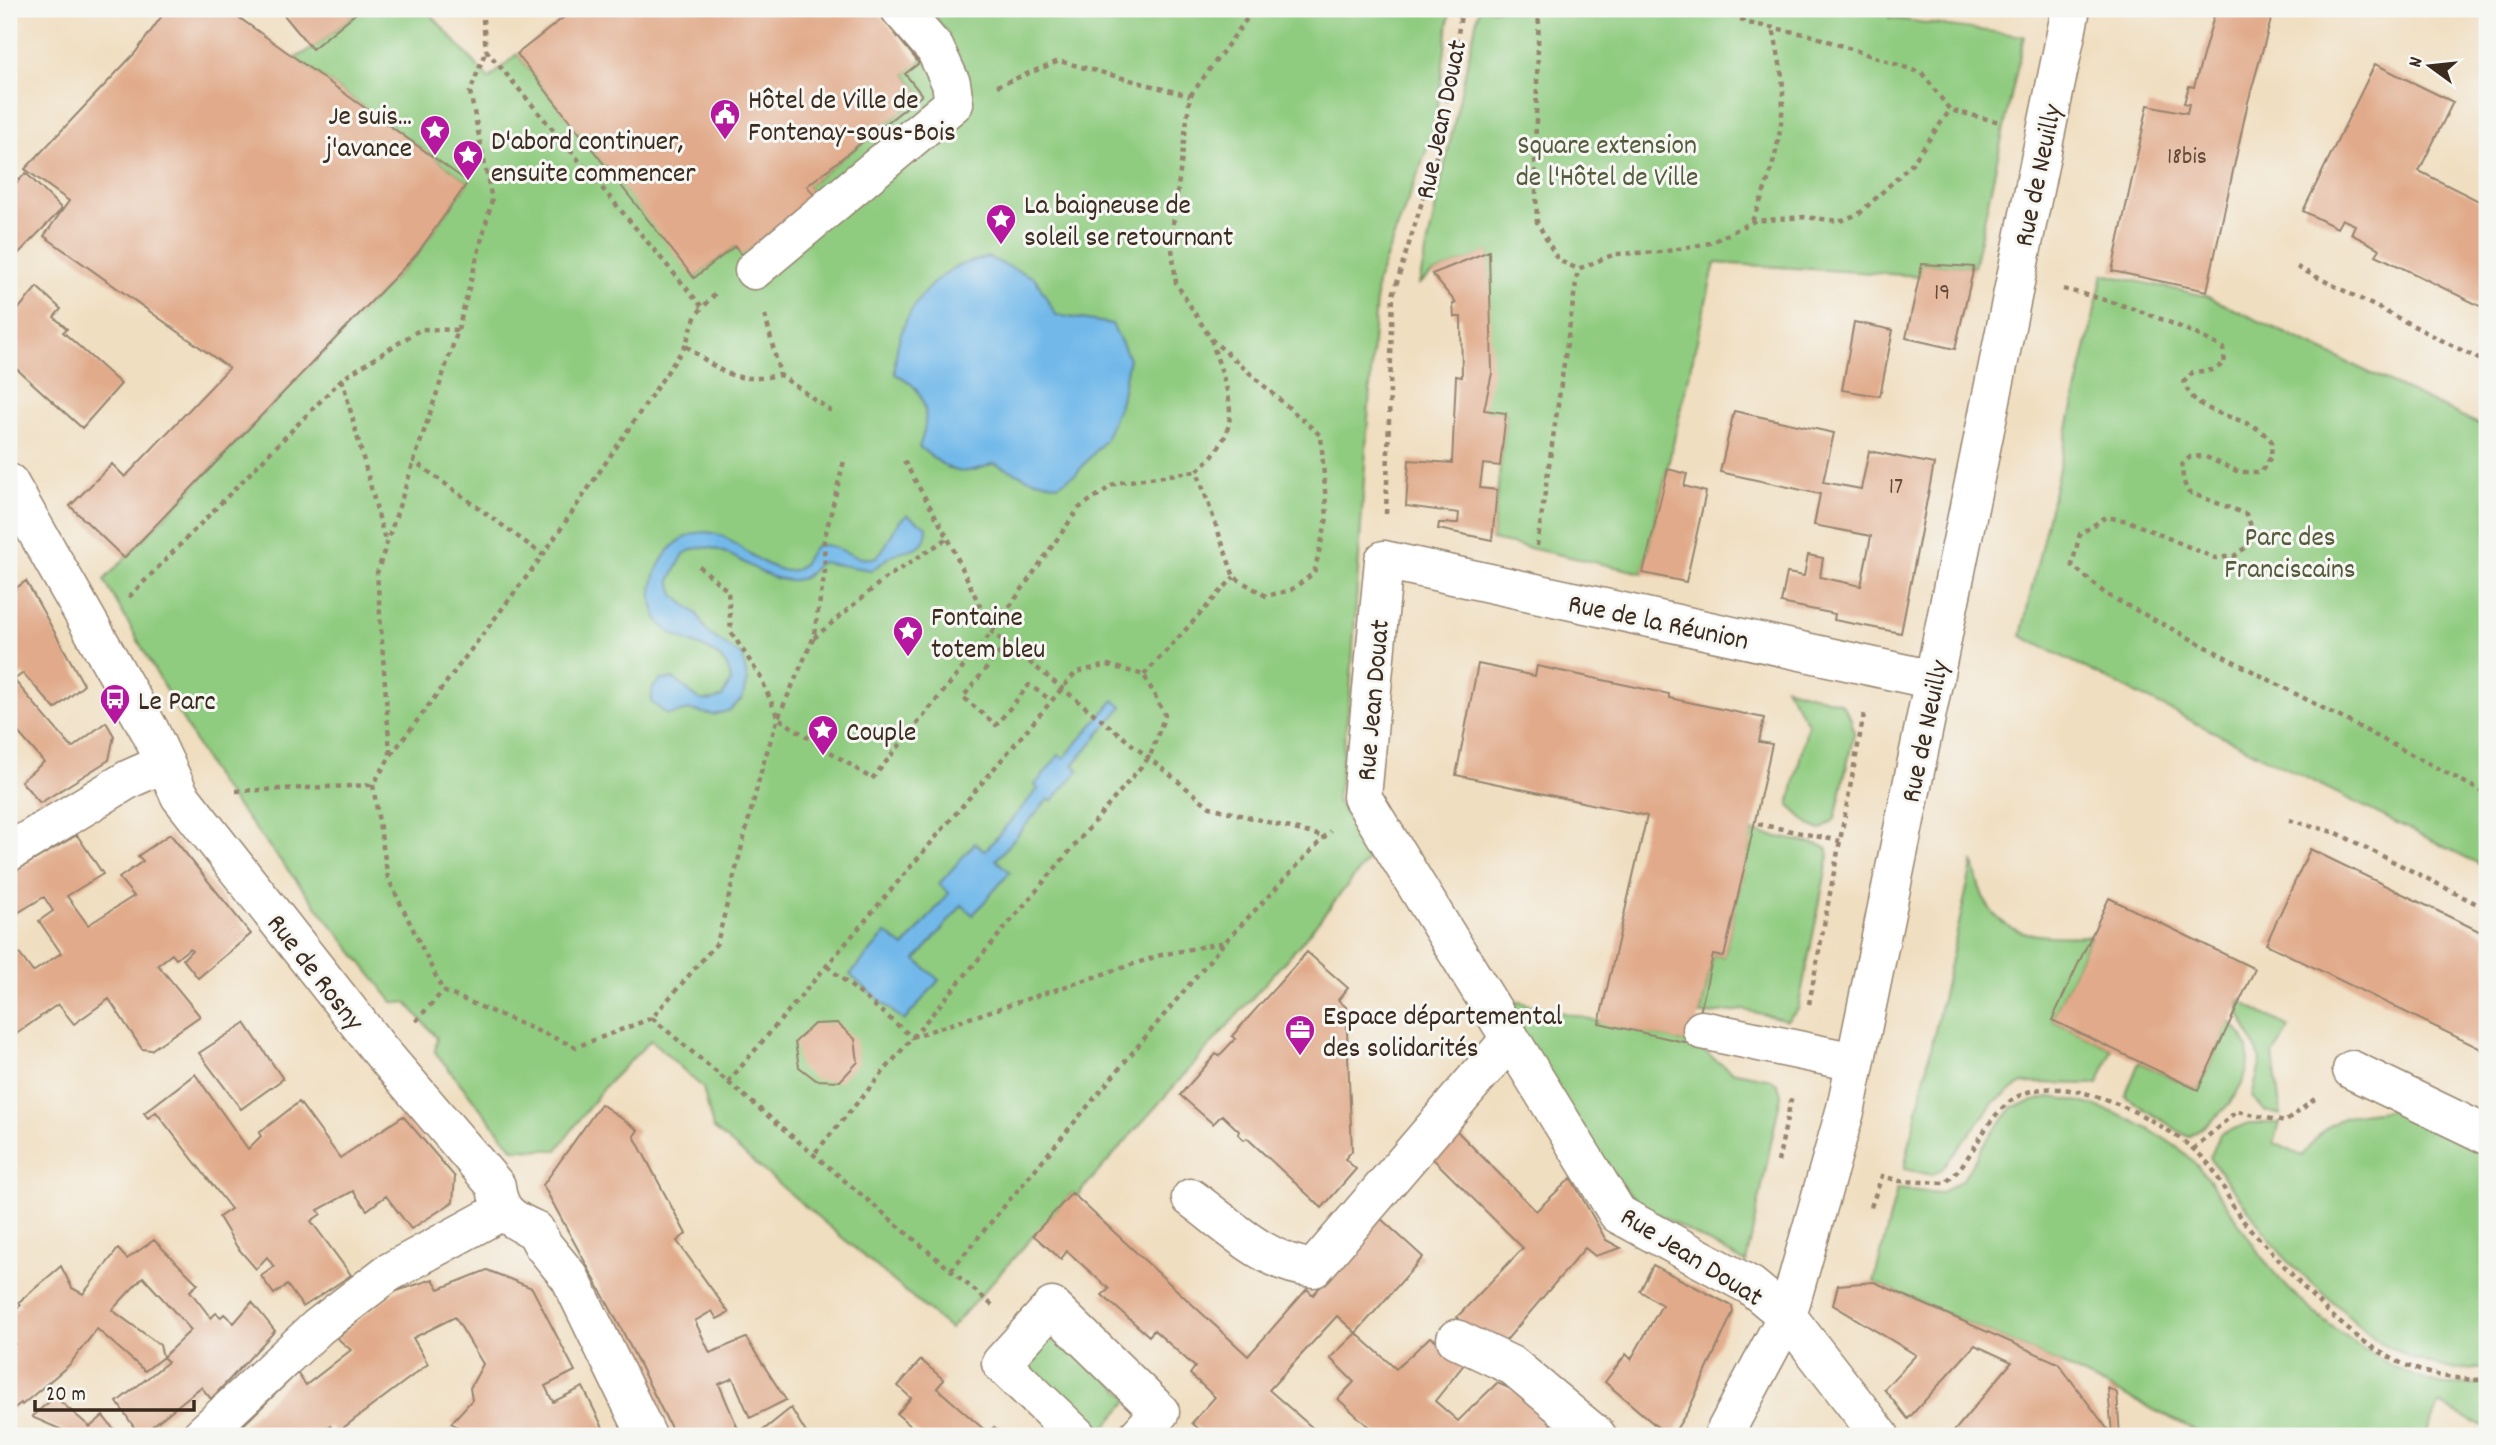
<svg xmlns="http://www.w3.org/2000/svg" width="2496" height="1445" font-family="Dekko,sans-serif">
<rect width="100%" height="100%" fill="#f6f6f2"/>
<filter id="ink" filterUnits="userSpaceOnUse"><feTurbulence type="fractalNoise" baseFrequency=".0143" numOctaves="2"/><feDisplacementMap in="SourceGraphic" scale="14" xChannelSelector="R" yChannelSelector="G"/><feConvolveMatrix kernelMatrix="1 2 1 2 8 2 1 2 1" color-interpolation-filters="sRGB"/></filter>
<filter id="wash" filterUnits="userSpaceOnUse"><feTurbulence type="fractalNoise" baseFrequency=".00686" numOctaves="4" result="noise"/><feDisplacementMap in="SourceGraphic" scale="28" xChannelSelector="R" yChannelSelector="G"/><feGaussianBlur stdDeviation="1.57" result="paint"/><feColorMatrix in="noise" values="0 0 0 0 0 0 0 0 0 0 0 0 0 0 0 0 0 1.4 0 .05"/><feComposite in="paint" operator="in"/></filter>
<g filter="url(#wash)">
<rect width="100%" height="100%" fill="#f0dec0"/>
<path fill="#90cc80" stroke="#667b4f" stroke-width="2" d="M 361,9 L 426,9 L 489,79 L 517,54 L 695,277 L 735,246 L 742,254 L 815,196 L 807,186 L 922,95 L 905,74 L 949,35 L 928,9 L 1450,9 L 1435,128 L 1377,282 L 1350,694 L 1337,801 L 1372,855 L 1300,944 L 1076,1197 L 1072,1193 L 950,1329 L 713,1128 L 703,1088 L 651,1040 L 604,1087 L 557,1150 L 513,1149 L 435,1052 L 437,1038 L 407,1003 L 393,1002 L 217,781 L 104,580 L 417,254 L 468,182 L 295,58 L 312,49 Z
M 1479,9 L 1890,9 L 1889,18 L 2024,36 L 1974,267 L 1923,264 L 1919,276 L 1715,263 L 1643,573 L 1492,540 L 1506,413 L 1484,410 L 1489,252 L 1432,274 L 1419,284 Z
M 2103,274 L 2206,296 L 2487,428 L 2487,868 L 2021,636 Z
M 1785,687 L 1841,703 L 1851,719 L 1854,733 L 1835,819 L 1821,830 L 1811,826 L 1789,806 L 1808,723 Z
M 1752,832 L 1820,845 L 1827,848 L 1829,856 L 1798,1009 L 1787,1020 L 1744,1010 L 1700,1015 L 1713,955 L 1724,957 Z
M 1973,861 C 1986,937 2024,938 2091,936 L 2052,1020 L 2112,1049 L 2098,1084 L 2022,1083 L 1994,1102 L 1942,1169 L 1932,1175 L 1904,1169 Z
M 1502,998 L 1693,1044 L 1731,1071 L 1771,1079 L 1778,1085 L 1781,1095 L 1746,1263 L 1641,1205 L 1592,1155 Z
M 2240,1001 L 2290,1028 L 2273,1055 L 2281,1115 L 2265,1111 L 2252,1097 L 2261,1060 L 2239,1011 Z
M 2230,1021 C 2234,1026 2241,1033 2244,1039 C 2261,1081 2220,1118 2188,1137 L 2125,1096 L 2139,1062 L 2198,1090 Z
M 2049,1097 C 2096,1101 2142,1122 2181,1150 C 2206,1169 2241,1228 2261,1256 C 2296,1305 2381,1371 2440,1384 C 2454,1388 2473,1383 2487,1382 L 2487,1428 L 2439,1404 L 2425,1436 L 2207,1436 L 2058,1363 L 1874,1282 L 1897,1189 L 1941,1193 L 1963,1179 L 1988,1138 L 2013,1107 Z
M 2394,1110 L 2487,1154 L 2487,1367 L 2455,1370 L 2411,1358 L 2376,1340 L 2285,1259 L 2210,1158 L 2220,1134 L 2249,1123 L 2280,1123 L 2274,1143 L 2302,1156 C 2333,1113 2344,1116 2394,1110 Z
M 1053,1330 L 1130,1399 L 1097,1436 L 1019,1368 Z"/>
<path fill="#72b9ea" stroke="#567284" stroke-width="2" d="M 987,257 L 1035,278 L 1056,315 L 1112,324 L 1129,358 L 1121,400 L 1105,440 L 1076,474 L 1058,485 L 1027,478 L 994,463 C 956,480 950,470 919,447 C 931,417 928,388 895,374 C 894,332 915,292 952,269 C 961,263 976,261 987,257 Z
M 907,515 L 927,527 C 927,554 906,546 890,556 C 883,561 878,567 871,570 L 821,562 C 813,567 810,576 800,579 C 759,590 723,528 684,554 L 670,580 L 674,595 L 697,614 L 708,633 L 743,657 L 747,680 L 742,699 L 730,710 L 714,715 L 689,710 L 668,715 L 651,702 L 653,687 L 661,680 L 673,679 C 692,688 693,709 722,697 L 731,681 C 728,637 665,651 654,610 C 642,571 682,514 726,538 C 741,547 779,579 797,569 C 806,565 808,551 817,545 C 838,542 855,564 876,557 C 891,545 891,525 907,515 Z
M 1114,700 L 1122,707 L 1073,765 L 1079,770 L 1052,801 L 1048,799 L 996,860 L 1010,872 L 973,915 L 962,905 L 916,960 L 939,980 L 904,1021 L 850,975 L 886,933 L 904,947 L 949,893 L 939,884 L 975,843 L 985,851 L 1038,789 L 1035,785 L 1059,755 L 1064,758 Z"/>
<g id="blocks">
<path fill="#e1ab8b" d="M 167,9 L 227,9 L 468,182 L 417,254 L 124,558 L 70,506 L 112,464 L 125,477 L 229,368 L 44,236 L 69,201 L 25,169 L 135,53 Z
M 279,9 L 361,9 L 312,49 Z
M 558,9 L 875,9 L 919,63 L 905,74 L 922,95 L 807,186 L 815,196 L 742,255 L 735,246 L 694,278 L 517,54 L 564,17 Z
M 2216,9 L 2274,9 L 2248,102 L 2207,291 L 2112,271 L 2148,105 L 2187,113 L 2189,104 L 2184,103 L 2189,86 L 2194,87 Z
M 2375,64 L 2453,102 L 2419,171 L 2487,205 L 2486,309 L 2376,255 L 2380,249 L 2351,234 L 2355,225 L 2342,219 L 2337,228 L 2303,211 Z
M 26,173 L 62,209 L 9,263 L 9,190 Z
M 1489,251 L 1492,373 L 1484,410 L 1506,413 L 1500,466 L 1483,464 L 1480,488 L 1497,490 L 1492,540 L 1438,529 L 1439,523 L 1458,523 L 1459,513 L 1406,506 L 1409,460 L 1452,463 L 1456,376 L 1462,377 L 1461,317 L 1454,317 L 1453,304 L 1456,303 L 1432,274 Z
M 1922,264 L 1974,267 L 1955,349 L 1906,338 Z
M 37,287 L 61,309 L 54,317 L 67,329 L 63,332 L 121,384 L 82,428 L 9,362 L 9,320 Z
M 1854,322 L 1893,330 L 1880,396 L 1842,390 Z
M 1734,411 L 1834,433 L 1823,482 L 1861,489 L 1869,451 L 1934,464 L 1901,633 L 1834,620 L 1835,614 L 1781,603 L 1787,573 L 1804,576 L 1808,555 L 1823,558 L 1820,577 L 1861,586 L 1871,536 L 1814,525 L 1820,494 L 1720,472 Z
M 1668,469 L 1687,474 L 1684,486 L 1706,492 L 1686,582 L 1643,573 Z
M 26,581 L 84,685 L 55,709 L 23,673 L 14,680 L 72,748 L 106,722 L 114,736 L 109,760 L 40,803 L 21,781 L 44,762 L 9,722 L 9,593 Z
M 1478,664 L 1535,676 L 1537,666 L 1669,694 L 1669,698 L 1764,718 L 1759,742 L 1772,744 L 1757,812 L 1724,957 L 1713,955 L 1693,1044 L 1599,1023 L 1647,816 L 1456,775 Z
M 170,834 L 251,934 L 198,978 L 183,959 L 192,950 L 190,948 L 176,959 L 172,954 L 158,965 L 200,1016 L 151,1050 L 142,1049 L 109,999 L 74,1024 L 58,1004 L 9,1039 L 9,940 L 33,972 L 61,953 L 39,921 L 53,911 L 44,897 L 9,918 L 9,875 L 77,835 L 103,874 L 67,896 L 88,925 L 134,896 L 119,878 L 143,861 L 138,856 Z
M 2310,849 L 2487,935 L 2487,1052 L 2266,944 Z
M 2109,898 L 2255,969 L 2198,1090 L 2052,1020 Z
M 1307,952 L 1348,988 L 1338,1000 L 1346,1007 L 1352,1151 L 1345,1159 L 1356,1169 L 1322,1208 L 1247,1138 L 1244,1140 L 1238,1134 L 1239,1131 L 1222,1115 L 1213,1124 L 1180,1095 L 1216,1054 L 1219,1056 L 1235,1039 L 1232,1036 Z
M 245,1023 L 283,1079 L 241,1109 L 199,1053 Z
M 837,1023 L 855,1039 L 858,1062 L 840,1081 L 816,1080 L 799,1067 L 795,1042 L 814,1024 Z
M 195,1074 L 248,1149 L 261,1136 L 259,1133 L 299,1102 L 340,1158 L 403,1116 L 455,1177 L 453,1202 L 411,1229 L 386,1196 L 367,1210 L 353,1191 L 318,1210 L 321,1214 L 311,1221 L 351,1275 L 303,1307 L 287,1285 L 274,1294 L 261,1276 L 274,1267 L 267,1257 L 256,1269 L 237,1247 L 219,1217 L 231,1209 L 156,1112 L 148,1118 L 144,1113 Z
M 601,1104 L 638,1130 L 634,1136 L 686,1234 L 677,1241 L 729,1313 L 717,1319 L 712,1311 L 695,1321 L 710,1353 L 746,1338 L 786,1400 L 750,1418 L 733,1378 L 719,1384 L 741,1436 L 675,1436 L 622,1330 L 543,1185 Z
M 1453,1127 L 1536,1211 L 1571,1178 L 1606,1240 L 1621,1248 L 1595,1256 L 1585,1248 L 1503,1344 L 1473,1333 L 1457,1317 L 1523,1248 L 1430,1156 Z
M 1072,1193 L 1248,1356 L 1307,1289 L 1313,1295 L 1380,1218 L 1423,1257 L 1356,1333 L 1337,1316 L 1269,1390 L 1322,1436 L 1207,1436 L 1192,1423 L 1215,1397 L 1190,1374 L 1195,1367 L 1154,1330 L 1149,1336 L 1102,1295 L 1109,1289 L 1067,1251 L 1061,1259 L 1033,1235 Z
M 154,1240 L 198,1284 L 190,1291 L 211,1318 L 216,1313 L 221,1317 L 224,1314 L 234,1323 L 252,1302 L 275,1331 L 211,1399 L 201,1387 L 140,1436 L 117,1402 L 168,1362 L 163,1357 L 191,1330 L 143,1277 L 112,1310 L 160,1345 L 163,1357 L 145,1371 L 97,1329 L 69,1365 L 22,1405 L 21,1403 L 9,1412 L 9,1349 L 15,1344 L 9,1337 L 9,1315 L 21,1305 L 19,1302 L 61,1266 L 72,1288 L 83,1294 L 118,1249 L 127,1259 Z
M 1653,1265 L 1732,1306 L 1733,1312 L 1689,1409 L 1672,1436 L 1668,1436 L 1605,1382 L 1626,1354 L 1631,1359 L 1662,1305 L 1640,1291 Z
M 487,1270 L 532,1288 L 575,1371 L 545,1386 L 553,1402 L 583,1387 L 607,1436 L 474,1436 L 451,1423 L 472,1400 L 470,1388 L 483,1364 L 455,1317 L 413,1338 L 428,1364 L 335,1434 L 330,1426 L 319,1436 L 232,1436 L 297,1373 L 306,1385 L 351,1350 L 337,1338 L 394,1292 L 433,1279 L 439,1289 Z
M 1874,1282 L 2058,1363 L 2112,1435 L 2108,1388 L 2117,1393 L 2120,1436 L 1950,1436 L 2012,1362 L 1975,1345 L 1908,1419 L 1884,1389 L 1916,1355 L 1833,1305 L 1838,1285 Z
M 1356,1333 L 1396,1369 L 1430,1337 L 1469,1358 L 1435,1401 L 1458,1421 L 1497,1383 L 1523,1394 L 1556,1418 L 1540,1436 L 1379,1436 L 1338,1399 L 1354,1382 L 1330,1358 Z
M 921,1360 L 944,1380 L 937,1388 L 948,1398 L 988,1433 L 994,1427 L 1004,1436 L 922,1436 L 897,1414 L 911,1398 L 898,1386 Z
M 55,1397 L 90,1427 L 103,1416 L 119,1436 L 76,1436 L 34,1418 L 32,1416 Z
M 791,1408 L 808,1436 L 756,1436 Z"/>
</g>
</g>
<g filter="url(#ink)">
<use href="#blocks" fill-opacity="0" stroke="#96846f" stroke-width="2"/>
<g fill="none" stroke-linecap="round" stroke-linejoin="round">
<g stroke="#96846f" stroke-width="41">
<path id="minor" d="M 754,270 L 954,103 L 951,83 L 935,49 L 900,9
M 9,483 L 150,731 L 180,796 L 378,1048 L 496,1186 C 498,1212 512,1220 535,1230 L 543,1245 L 570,1278 L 647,1436
M 9,852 L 129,779 L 165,763
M 1702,1030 L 1855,1062
M 2352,1070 L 2487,1135
M 1191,1198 C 1228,1225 1267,1265 1314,1268 L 1510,1039
M 1456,1339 L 1513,1366 L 1597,1436
M 201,1436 L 318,1327 L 388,1273 L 502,1211
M 1077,1436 L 1001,1363 L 1052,1307 L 1160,1412 L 1138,1436
M 1723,1436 L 1787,1316 L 1846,1108 L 2071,9
M 1880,1436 L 1787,1316 L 1751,1286 L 1618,1214 L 1362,797 L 1384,560 L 1934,680"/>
</g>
<path stroke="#96846f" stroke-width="4.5" stroke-dasharray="5 5" stroke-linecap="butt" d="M 482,9 L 486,50
M 1539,9 L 1535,158 L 1537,222 L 1558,260 L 1578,269 L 1615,254 L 1662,252 L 1710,243 L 1754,221 L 1804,217 L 1840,221 L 1859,214 L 1911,165 L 1950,110
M 1723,9 L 1748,23 L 1810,35 L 1922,73 L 1950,110 L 2000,122
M 486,50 L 703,308
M 997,86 L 1059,61 L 1190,96
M 1752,221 C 1770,182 1783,136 1783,93 C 1783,72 1777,49 1773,28
M 2297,267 L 2487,363
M 2063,289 C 2117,302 2173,320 2223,348 L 2225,363 L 2213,370 L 2193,372 L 2184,382 C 2196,421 2250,411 2272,442 L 2271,457 L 2261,472 L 2239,472 L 2204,456 L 2190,457 L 2182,465 L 2183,480 L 2188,492 L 2246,514 L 2252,528 L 2249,545 L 2234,556 L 2215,558 L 2128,521 L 2106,517 L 2080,534 L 2072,565 L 2107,595 L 2487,794
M 715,294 L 696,315 L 685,346 L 543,555 L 391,755 L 373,785 L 388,878 L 443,991 L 576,1047 L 652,1018 L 717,943 L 763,764 L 778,718 L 813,639 L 825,572 L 824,540 L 845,457
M 765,315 L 780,375 L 831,411
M 458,330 L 492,200 L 470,92 L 486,50
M 1211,339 C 1228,396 1249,425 1197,471 L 1234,577 L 1266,596 L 1291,590 L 1314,573 L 1327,518 L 1321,436 L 1211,339 L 1176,283 L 1171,240 L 1190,96 L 1246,20 L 1259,9
M 686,346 C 723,373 733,384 780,375
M 342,379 L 386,544
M 904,461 L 948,538 L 992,632 L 1210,807 L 1325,837
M 1386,514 L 1393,295 L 1440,144 L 1462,9
M 1537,546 L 1578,269
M 699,566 L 728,591 L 731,632 L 761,678 L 778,718 L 872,779 L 992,632 L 1079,508 L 1116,483 L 1197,471
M 129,597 L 342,379 L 421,329 L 458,330 L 414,461 L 543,555
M 814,638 L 883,580 L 948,538
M 1006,644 L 963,697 L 996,725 L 1029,685 L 1051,700
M 1144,675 L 1234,577
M 390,754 L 377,573 L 414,461
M 236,791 L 373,785
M 2289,820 L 2337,833 L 2487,909
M 1758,824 L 1840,841
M 827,966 L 912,1037 L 1161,955 L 1225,942 L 1330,831
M 1809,1004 L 1864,714
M 652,1018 L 992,1305
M 416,1021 L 443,991
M 728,1082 L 1076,672 L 1108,665 L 1144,675 L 1165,715 L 1150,756 L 814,1154
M 2193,1149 L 2237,1111 L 2285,1122 L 2316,1098
M 1778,1162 L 1792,1095
M 1871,1207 L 1882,1176 L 1900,1181 L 1945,1183 C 1977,1158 1985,1109 2025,1093 C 2076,1073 2173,1125 2207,1162 C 2221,1178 2228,1200 2240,1217 C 2252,1232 2267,1246 2279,1260 C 2326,1314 2382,1371 2456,1378 C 2467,1379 2477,1382 2487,1378
M 951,1270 L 1224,943"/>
<use href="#minor" stroke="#fff" stroke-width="38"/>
</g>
</g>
<defs>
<g id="civic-pin" transform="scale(1.575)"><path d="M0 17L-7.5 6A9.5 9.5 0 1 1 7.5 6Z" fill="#b5179e" stroke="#f6f6f2"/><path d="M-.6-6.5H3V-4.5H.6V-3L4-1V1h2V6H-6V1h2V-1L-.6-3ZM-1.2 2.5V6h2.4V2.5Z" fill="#fff"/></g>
<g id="sight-pin" transform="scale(1.575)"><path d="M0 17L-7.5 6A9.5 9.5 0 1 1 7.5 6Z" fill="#b5179e" stroke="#f6f6f2"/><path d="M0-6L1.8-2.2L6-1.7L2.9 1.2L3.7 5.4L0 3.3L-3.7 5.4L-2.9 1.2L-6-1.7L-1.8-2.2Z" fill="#fff"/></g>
<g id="bus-pin" transform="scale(1.575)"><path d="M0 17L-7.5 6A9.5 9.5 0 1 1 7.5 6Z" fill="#b5179e" stroke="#f6f6f2"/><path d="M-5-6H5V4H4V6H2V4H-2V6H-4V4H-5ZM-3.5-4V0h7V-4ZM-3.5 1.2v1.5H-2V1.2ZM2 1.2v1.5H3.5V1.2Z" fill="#fff"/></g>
<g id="office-pin" transform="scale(1.575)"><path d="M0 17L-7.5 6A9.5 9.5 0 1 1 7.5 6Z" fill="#b5179e" stroke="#f6f6f2"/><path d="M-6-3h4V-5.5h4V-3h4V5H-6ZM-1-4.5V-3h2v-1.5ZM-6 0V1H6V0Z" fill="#fff"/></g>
</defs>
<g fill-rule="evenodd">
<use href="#civic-pin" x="725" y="114"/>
<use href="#sight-pin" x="435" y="130"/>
<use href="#sight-pin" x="468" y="155"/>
<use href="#sight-pin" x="1001" y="219"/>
<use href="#sight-pin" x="908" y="631"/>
<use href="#bus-pin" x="115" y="699"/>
<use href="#sight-pin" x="823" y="730"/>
<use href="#office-pin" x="1300" y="1030"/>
</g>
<g text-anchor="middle" stroke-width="6" stroke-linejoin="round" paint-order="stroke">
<g font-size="24" fill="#644a39">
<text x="2187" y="163">18bis</text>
<text x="1942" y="299">19</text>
<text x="1896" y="493">17</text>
</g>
<g font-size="28" fill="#3b2a1e" stroke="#f6f6f2" text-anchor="start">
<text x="748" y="108">Hôtel de Ville de<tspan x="748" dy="32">Fontenay-sous-Bois</tspan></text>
<text x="412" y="124" text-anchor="end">Je suis...<tspan x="412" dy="32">j'avance</tspan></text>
<text x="491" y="149">D'abord continuer,<tspan x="491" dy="32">ensuite commencer</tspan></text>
<text x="1024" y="213">La baigneuse de<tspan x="1024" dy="32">soleil se retournant</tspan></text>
<text x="931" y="625">Fontaine<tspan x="931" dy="32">totem bleu</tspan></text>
<text x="138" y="709">Le Parc</text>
<text x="846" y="740">Couple</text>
<text x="1323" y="1024">Espace départemental<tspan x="1323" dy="32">des solidarités</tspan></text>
</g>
<g font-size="28" fill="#3b2a1e" stroke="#f6f6f2">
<text transform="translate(1439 119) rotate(-78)" y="10">Rue Jean Douat</text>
<text transform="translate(2036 175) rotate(-78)" y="10">Rue de Neuilly</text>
<text transform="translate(1659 620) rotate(12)" y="10">Rue de la Réunion</text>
<text transform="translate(1371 700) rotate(-85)" y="10">Rue Jean Douat</text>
<text transform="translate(1923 731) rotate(-78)" y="10">Rue de Neuilly</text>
<text transform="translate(317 971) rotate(52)" y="10">Rue de Rosny</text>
<text transform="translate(1693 1255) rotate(32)" y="10">Rue Jean Douat</text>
</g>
<g font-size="28" fill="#545b3b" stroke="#f6f6f2">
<text x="1607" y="153">Square extension<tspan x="1607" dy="32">de l'Hôtel de Ville</tspan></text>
<text x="2290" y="545">Parc des<tspan x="2290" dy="32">Franciscains</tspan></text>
</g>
</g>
<rect width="2496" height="1445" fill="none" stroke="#f6f6f2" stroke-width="35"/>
<g transform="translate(2430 66) rotate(285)" stroke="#f6f6f2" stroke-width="5" paint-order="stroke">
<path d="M0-5L12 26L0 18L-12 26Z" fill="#3b2a1e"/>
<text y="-10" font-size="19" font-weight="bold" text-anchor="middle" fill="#3b2a1e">N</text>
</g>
<path d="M35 1400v10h159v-10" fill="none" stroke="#3b2a1e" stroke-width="3.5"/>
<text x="46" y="1400" font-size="21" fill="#3b2a1e" stroke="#f6f6f2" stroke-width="5" paint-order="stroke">20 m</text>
</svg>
